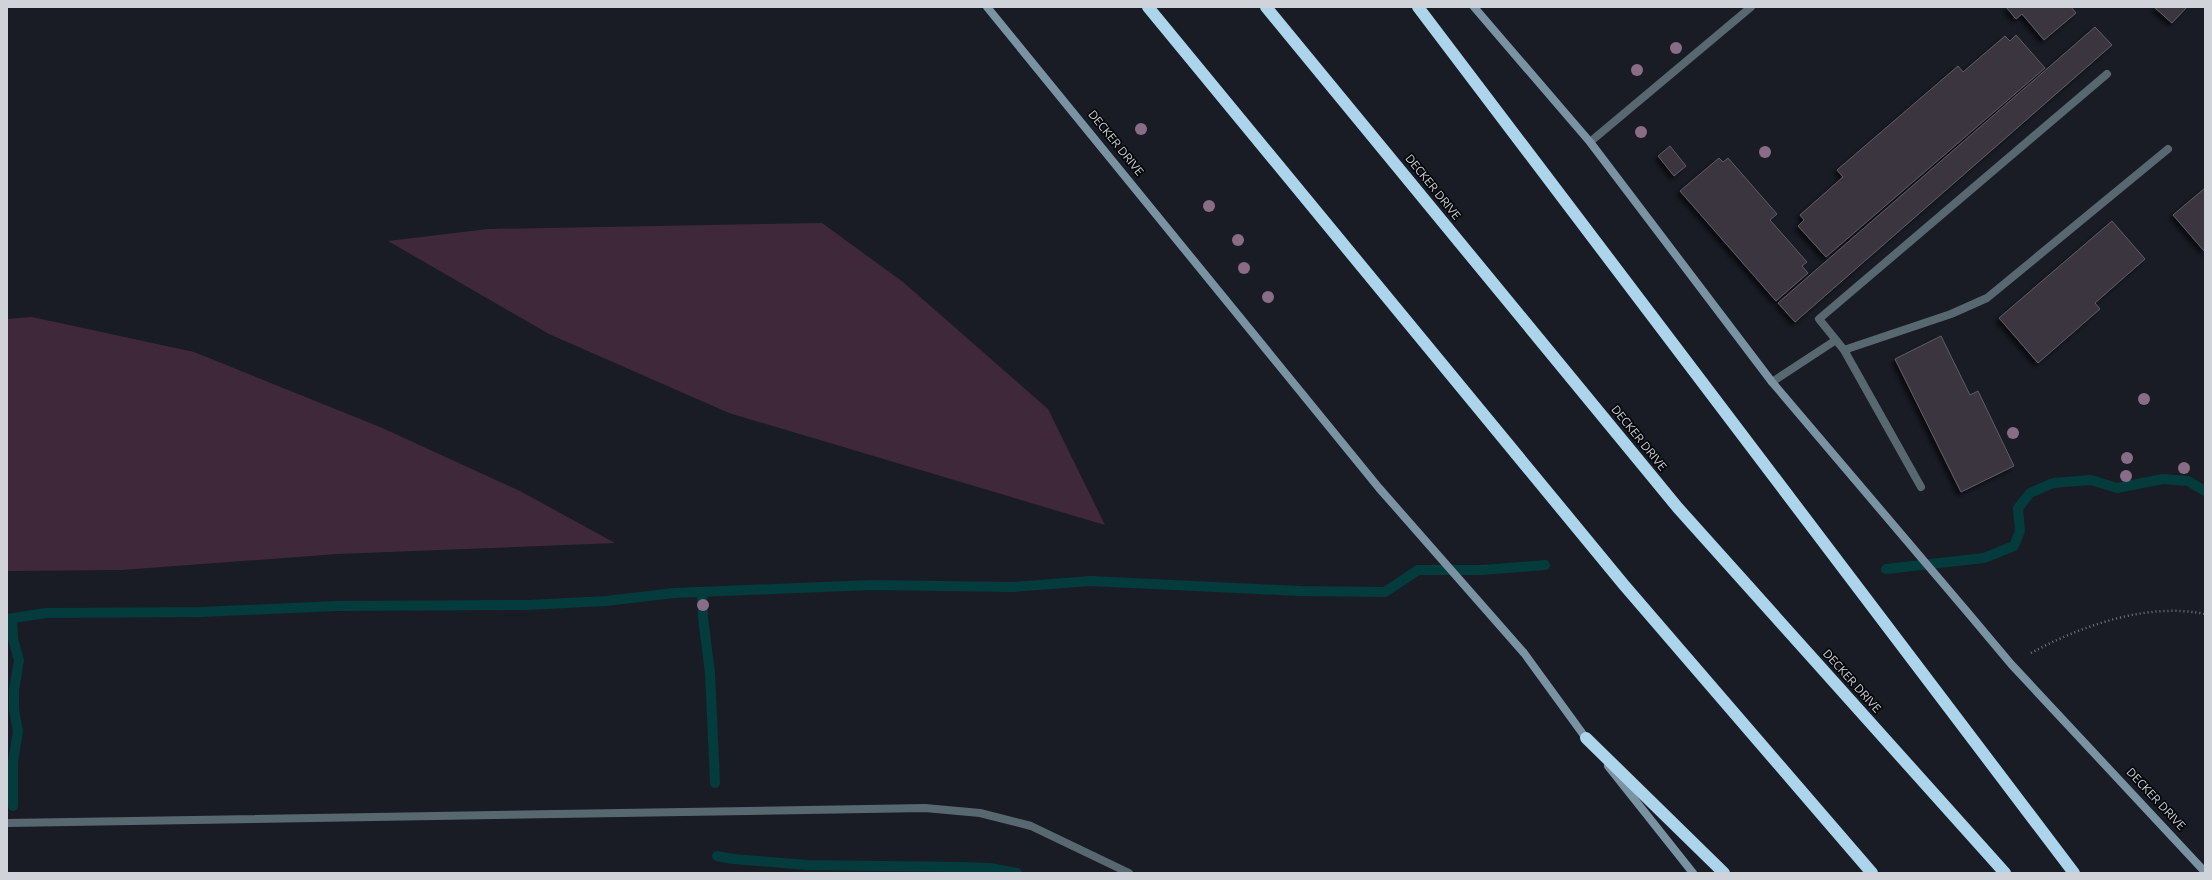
<svg xmlns="http://www.w3.org/2000/svg" width="2212" height="880" font-family="Ubuntu,sans-serif">
<defs>
<filter id="shadow"><feDropShadow dx="-3.5" dy="3.5" stdDeviation="2" flood-color="#0009"/></filter>
</defs>
<rect width="100%" height="100%" fill="#191c25"/>
<path fill="#40283b" d="M 822,223 L 903,282 L 1048,409 L 1105,525 L 729,413 L 549,334 L 388,241 L 488,229 Z
M 32,317 L 194,352 L 380,427 L 520,491 L 615,543 L 337,554 L 121,570 L 7,571 L 7,319 Z"/>
<g fill="none" stroke-linecap="round" stroke-linejoin="round">
<path stroke="#043b3d" stroke-width="10" d="M 1886,569 L 1984,558 L 2014,546 L 2020,531 L 2018,508 L 2030,493 L 2053,483 L 2091,480 L 2117,488 L 2163,479 L 2188,481 L 2205,491
M 702,592 L 703,618 L 710,673 L 715,783
M 7,619 L 46,613 L 201,612 L 336,606 L 527,605 L 606,601 L 674,593 L 872,585 L 1014,587 L 1090,581 L 1299,591 L 1385,592 L 1418,570 L 1482,570 L 1545,565
M 12,619 L 13,639 L 19,660 L 14,690 L 14,710 L 18,731 L 13,762 L 13,806
M 717,856 L 733,859 L 807,865 L 958,867 L 990,868 L 1017,873"/>
</g>
<path fill="#3a3640" stroke="#605c67" filter="url(#shadow)" d="M 2006,7 L 2071,7 L 2076,13 L 2044,40 L 2022,14 L 2016,19 Z
M 2154,7 L 2187,7 L 2172,23 Z
M 2095,27 L 2112,45 L 1795,322 L 1778,303 Z
M 2016,35 L 2045,68 L 1826,257 L 1798,226 L 1804,220 L 1800,215 L 1843,177 L 1837,170 L 1958,66 L 1963,72 L 2005,36 L 2010,41 Z
M 1670,146 L 1686,166 L 1674,176 L 1658,156 Z
M 1719,158 L 1723,162 L 1728,158 L 1777,214 L 1770,220 L 1807,262 L 1802,266 L 1808,273 L 1776,301 L 1680,191 Z
M 2205,188 L 2205,252 L 2173,215 Z
M 2112,221 L 2145,259 L 2095,303 L 2100,309 L 2038,363 L 1999,318 Z
M 1941,336 L 1970,395 L 1978,391 L 2014,466 L 1961,492 L 1895,359 Z"/>
<g fill="none" stroke-linecap="round" stroke-linejoin="round">
<path stroke="#757880" stroke-width="2.5" stroke-dasharray="1 3" stroke-linecap="butt" d="M 2031,653 C 2081,626 2147,602 2205,614"/>
<path stroke="#586871" stroke-width="8" d="M 1590,142 L 1751,7
M 1836,340 L 1819,319 L 2107,74
M 1844,350 L 1921,487
M 1772,382 L 1836,340 L 1844,350 L 1951,314 L 1987,298 L 2168,149
M 7,823 L 925,808 L 980,813 L 1031,826 L 1129,873"/>
<path stroke="#7a93a2" stroke-width="8" d="M 987,7 L 1379,488 L 1524,653 L 1588,741
M 1474,7 L 1590,142 L 1772,382 L 1969,614 L 2011,664 L 2205,872
M 1608,766 L 1693,873"/>
<path stroke="#acd4ea" stroke-width="12" d="M 1148,7 L 1624,585 L 1872,873
M 1266,7 L 1678,508 L 2005,873
M 1418,7 L 2074,873
M 1586,738 L 1724,873"/>
</g>
<g fill="#896d87">
<circle cx="1676" cy="48" r="6"/>
<circle cx="1637" cy="70" r="6"/>
<circle cx="1141" cy="129" r="6"/>
<circle cx="1641" cy="132" r="6"/>
<circle cx="1765" cy="152" r="6"/>
<circle cx="1209" cy="206" r="6"/>
<circle cx="1238" cy="240" r="6"/>
<circle cx="1244" cy="268" r="6"/>
<circle cx="1268" cy="297" r="6"/>
<circle cx="2144" cy="399" r="6"/>
<circle cx="2013" cy="433" r="6"/>
<circle cx="2127" cy="458" r="6"/>
<circle cx="2184" cy="468" r="6"/>
<circle cx="2126" cy="476" r="6"/>
<circle cx="703" cy="605" r="6"/>
</g>
<g text-anchor="middle" stroke-width="3.5" stroke-linejoin="round" paint-order="stroke">
<g font-size="12" fill="#d0d3d9" stroke="#06070a">
<text transform="translate(1116 143) rotate(51)" y="4">DECKER DRIVE</text>
<text transform="translate(1433 187) rotate(51)" y="4">DECKER DRIVE</text>
<text transform="translate(1639 438) rotate(51)" y="4">DECKER DRIVE</text>
<text transform="translate(1852 681) rotate(48)" y="4">DECKER DRIVE</text>
<text transform="translate(2156 799) rotate(47)" y="4">DECKER DRIVE</text>
</g>
</g>
<rect width="2212" height="880" fill="none" stroke="#d0d3d9" stroke-width="16"/>
</svg>
